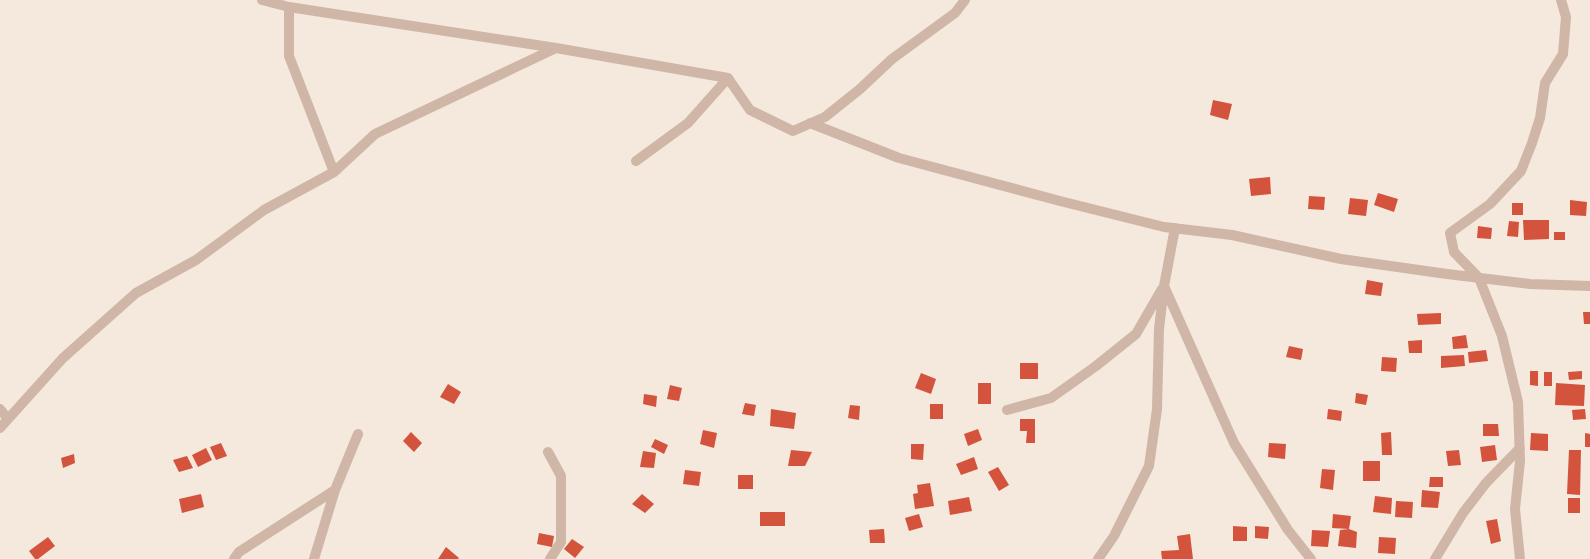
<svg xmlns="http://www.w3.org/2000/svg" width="1590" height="559" font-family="'Source Sans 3',sans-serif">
<rect width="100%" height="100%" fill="#f5e8dd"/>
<path fill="#d3533d" d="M 1213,100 L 1232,104 L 1228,120 L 1210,115 Z
M 1270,177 L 1271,194 L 1251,196 L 1249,179 Z
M 1378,193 L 1398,199 L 1394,212 L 1374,205 Z
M 1309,196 L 1325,197 L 1324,210 L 1308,209 Z
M 1350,198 L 1368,200 L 1366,216 L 1348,214 Z
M 1570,200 L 1587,202 L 1586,216 L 1570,215 Z
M 1512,203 L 1523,203 L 1523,215 L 1512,215 Z
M 1523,220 L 1549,220 L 1549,239 L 1524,240 Z
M 1509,221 L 1519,222 L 1518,237 L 1507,236 Z
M 1478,226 L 1492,228 L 1491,239 L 1477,238 Z
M 1554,232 L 1565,232 L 1565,240 L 1554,240 Z
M 1367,280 L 1383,283 L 1381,296 L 1365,294 Z
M 1583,312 L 1590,312 L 1590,324 L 1584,324 Z
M 1441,313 L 1441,324 L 1418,325 L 1417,314 Z
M 1466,335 L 1468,348 L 1453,349 L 1452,337 Z
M 1422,340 L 1422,353 L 1409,353 L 1408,341 Z
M 1289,346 L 1303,349 L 1301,360 L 1286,357 Z
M 1486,350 L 1488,361 L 1469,363 L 1468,352 Z
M 1464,355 L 1465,366 L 1441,368 L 1441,356 Z
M 1382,357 L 1397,358 L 1396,372 L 1381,371 Z
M 1020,363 L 1038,363 L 1038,379 L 1020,379 Z
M 1530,371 L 1538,371 L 1538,386 L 1530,385 Z
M 1582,371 L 1582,379 L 1569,380 L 1568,372 Z
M 1544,372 L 1552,372 L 1552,386 L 1544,386 Z
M 921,373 L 936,379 L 931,394 L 915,388 Z
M 978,383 L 991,383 L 991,404 L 978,404 Z
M 1556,383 L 1585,385 L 1584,406 L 1555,405 Z
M 448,384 L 461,392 L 454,404 L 440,397 Z
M 670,385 L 682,388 L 679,401 L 667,399 Z
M 1356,393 L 1368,395 L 1366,405 L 1355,403 Z
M 644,394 L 657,396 L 656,407 L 643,404 Z
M 745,403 L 756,405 L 754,416 L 742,414 Z
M 930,404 L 943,404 L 943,419 L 930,419 Z
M 850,405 L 860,406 L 859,420 L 848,418 Z
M 771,409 L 796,413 L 794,429 L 770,426 Z
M 1328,409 L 1342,411 L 1341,421 L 1327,419 Z
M 1585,409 L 1586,419 L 1573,420 L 1572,410 Z
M 1020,419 L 1035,419 L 1035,443 L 1026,443 L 1027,431 L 1020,431 Z
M 1483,424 L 1498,424 L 1499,436 L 1483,436 Z
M 978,429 L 982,440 L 968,446 L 964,434 Z
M 703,430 L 717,433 L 714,448 L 700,444 Z
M 411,432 L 422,443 L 414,452 L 403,441 Z
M 1391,432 L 1392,455 L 1382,455 L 1381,433 Z
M 1531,433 L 1548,434 L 1548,451 L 1530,450 Z
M 1585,433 L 1590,434 L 1590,447 L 1585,447 Z
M 655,439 L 668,445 L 664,454 L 651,447 Z
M 221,443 L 227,456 L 216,460 L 210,447 Z
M 1269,443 L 1286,444 L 1285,459 L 1268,457 Z
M 911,444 L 924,444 L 923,460 L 911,459 Z
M 1495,445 L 1497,460 L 1482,462 L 1480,447 Z
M 206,448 L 212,460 L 198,467 L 192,455 Z
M 791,450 L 812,452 L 805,466 L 788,466 Z
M 1459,450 L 1461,465 L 1448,466 L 1446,451 Z
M 1569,450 L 1581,450 L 1580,495 L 1567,494 Z
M 643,451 L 656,453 L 654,468 L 640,467 Z
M 74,454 L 75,463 L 63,468 L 61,458 Z
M 187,456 L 193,468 L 179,472 L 173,460 Z
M 974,457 L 978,469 L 961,475 L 956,464 Z
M 1363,461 L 1380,461 L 1380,481 L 1363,481 Z
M 998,467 L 1009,485 L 999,491 L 988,472 Z
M 1322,469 L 1335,470 L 1333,490 L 1320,488 Z
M 685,470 L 701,472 L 699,486 L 683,484 Z
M 738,475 L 753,475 L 753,489 L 738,489 Z
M 1430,477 L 1443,477 L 1443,487 L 1429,487 Z
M 930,483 L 934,506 L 915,509 L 913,494 L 918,493 L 917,485 Z
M 1422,490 L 1440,492 L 1438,508 L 1421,507 Z
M 201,494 L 204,507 L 182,513 L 179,499 Z
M 642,494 L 654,504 L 645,513 L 632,504 Z
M 1375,496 L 1392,498 L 1391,514 L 1373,512 Z
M 969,497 L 972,511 L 950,515 L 948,501 Z
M 1568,498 L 1580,498 L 1580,513 L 1568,513 Z
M 1396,501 L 1413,502 L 1412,518 L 1395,517 Z
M 760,512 L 785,512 L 785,526 L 760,526 Z
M 919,514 L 923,527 L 909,531 L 905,518 Z
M 1333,514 L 1351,516 L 1349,529 L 1332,528 Z
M 1497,519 L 1501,541 L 1491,544 L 1486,521 Z
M 1233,526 L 1247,527 L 1247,541 L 1233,541 Z
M 1255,526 L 1269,527 L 1268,539 L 1255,538 Z
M 884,529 L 885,543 L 870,543 L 869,530 Z
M 1349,529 L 1357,532 L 1356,548 L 1338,546 L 1340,530 Z
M 1312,530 L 1330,531 L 1328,547 L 1311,546 Z
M 539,533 L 554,536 L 552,547 L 537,544 Z
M 1190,534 L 1193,559 L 1162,559 L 1161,551 L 1179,550 L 1177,536 Z
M 48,537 L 55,546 L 38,559 L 35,559 L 29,551 Z
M 1379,537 L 1396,538 L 1395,554 L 1378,553 Z
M 572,539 L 584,547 L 575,558 L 564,549 Z
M 446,547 L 459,558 L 458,559 L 438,559 Z"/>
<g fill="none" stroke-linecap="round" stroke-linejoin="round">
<path stroke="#cfb6a7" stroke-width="10" d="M 262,0 L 289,7 L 556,48 L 728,78
M 289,7 L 289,56 L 334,172
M 810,123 L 899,158 L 1060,201 L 1164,227 L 1232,235 L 1341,259 L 1447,274 L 1530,284 L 1590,286
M 636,161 L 688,123 L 728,78 L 750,110 L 793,131 L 825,117 L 860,89 L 892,59 L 955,13 L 965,0
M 1164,286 L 1234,443 L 1288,530 L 1311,559
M 0,409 L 8,419
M 1007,410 L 1051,398 L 1096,366 L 1136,334 L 1162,289
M 0,428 L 63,358 L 136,293 L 196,260 L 264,210 L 334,172 L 375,134 L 556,48
M 548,452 L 561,476 L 561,542 L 550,559
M 234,559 L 239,552 L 335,490
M 314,559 L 335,490 L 358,434
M 1098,559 L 1114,536 L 1149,466 L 1157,409 L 1159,329 L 1164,286 L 1175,228
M 1435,559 L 1463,513 L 1486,483 L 1520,448
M 1520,559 L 1515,509 L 1520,461 L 1518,402 L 1502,336 L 1479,278 L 1454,252 L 1450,233 L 1490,204 L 1521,171 L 1532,143 L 1540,118 L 1545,83 L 1563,54 L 1566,17 L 1561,0"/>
</g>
</svg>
